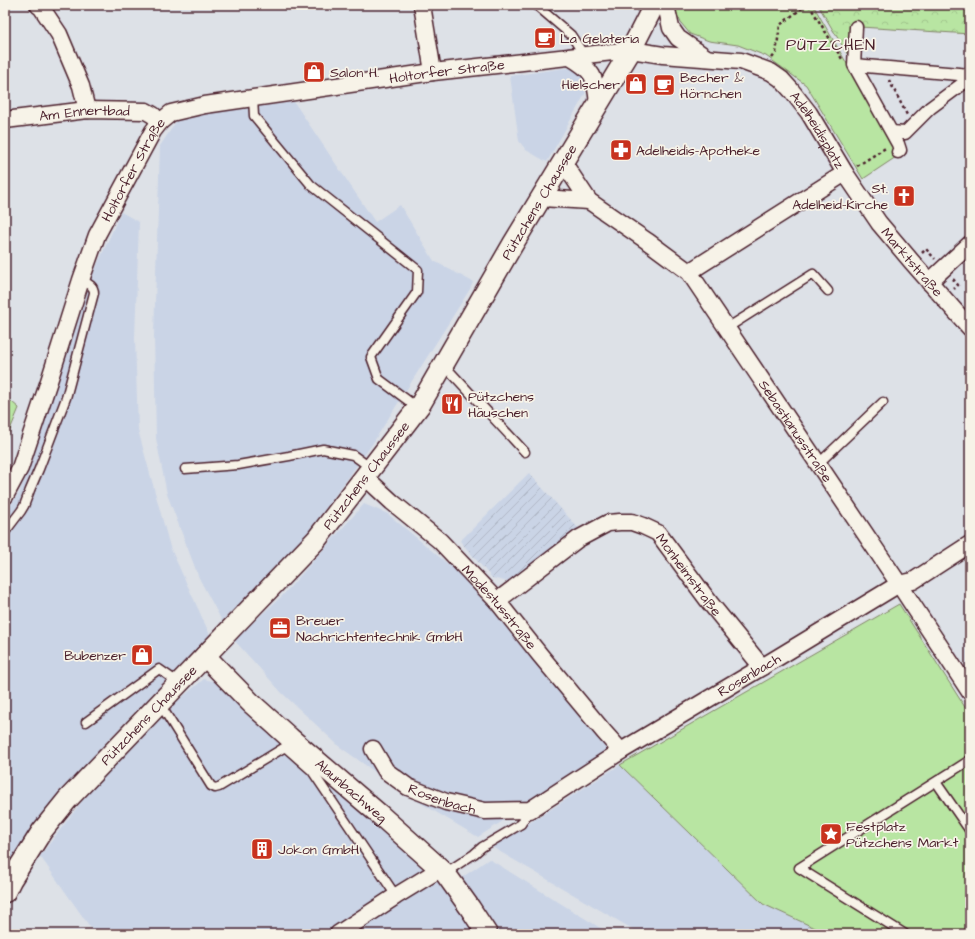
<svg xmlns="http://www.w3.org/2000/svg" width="975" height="939" font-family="'Architects Daughter',sans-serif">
<defs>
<pattern id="industrial-furrows" width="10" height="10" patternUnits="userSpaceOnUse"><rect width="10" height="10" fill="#cad4e6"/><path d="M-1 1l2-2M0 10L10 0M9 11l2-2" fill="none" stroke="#afb6c5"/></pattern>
<pattern id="forest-crowns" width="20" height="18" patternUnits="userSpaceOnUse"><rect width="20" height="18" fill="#b8e5a2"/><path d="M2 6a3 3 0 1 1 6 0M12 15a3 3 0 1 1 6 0" fill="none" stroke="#a0c48c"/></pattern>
</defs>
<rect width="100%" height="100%" fill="#dde1e7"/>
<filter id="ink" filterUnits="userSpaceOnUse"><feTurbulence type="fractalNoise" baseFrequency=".025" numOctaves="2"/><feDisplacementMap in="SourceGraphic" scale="8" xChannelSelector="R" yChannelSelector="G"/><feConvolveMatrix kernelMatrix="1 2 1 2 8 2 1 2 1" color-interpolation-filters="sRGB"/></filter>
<g filter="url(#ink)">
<path fill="#cad4e6" d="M 565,68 L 571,68 L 582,75 L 585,80 L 587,85 L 585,94 L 547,162 L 526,150 L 519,141 L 510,76 Z
M 294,102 L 375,222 L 400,205 L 434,261 L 473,282 L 470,289 L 371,446 L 307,534 L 222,621 L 199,578 L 167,494 L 156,438 L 154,335 L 160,146 L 178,119 L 204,114 Z
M 121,212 L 139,222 L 135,338 L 138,430 L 170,547 L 210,635 L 106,742 L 5,866 L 5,513 L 20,492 L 84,294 Z
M 364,504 L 388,514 L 480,591 L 612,751 L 478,837 L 409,796 L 340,747 L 282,693 L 234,640 L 283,595 Z
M 204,679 L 220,683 L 448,887 L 489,859 L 610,934 L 95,934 L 40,856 L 93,787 L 155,720 Z
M 620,765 L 763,904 L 826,933 L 826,934 L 641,934 L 492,847 Z"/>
<path fill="url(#industrial-furrows)" d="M 529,473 L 579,529 L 509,582 L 492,578 L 460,541 Z"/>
<path fill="#b8e5a2" stroke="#818266" d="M 676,5 L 813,5 L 898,152 L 899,155 L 863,179 L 806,85 L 766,56 L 738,45 L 709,41 L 690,34 L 681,23 L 676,12 Z
M 5,396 L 19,408 L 5,442 Z
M 899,604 L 970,715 L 970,934 L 826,934 L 826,933 L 763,904 L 620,765 Z"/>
<path fill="url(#forest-crowns)" stroke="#818266" d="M 818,5 L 970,5 L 970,34 L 860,27 L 849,57 Z"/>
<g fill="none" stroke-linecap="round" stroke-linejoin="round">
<g stroke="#4a1f2b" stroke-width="11">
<path id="service" d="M 536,5 L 571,35 L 584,55
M 253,98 L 254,116 L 311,185 L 418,270 L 417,292 L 371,357 L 379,379 L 418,408
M 727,328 L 813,274 L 828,291
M 444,365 L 525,452
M 818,464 L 883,402
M 185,469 L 238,465 L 289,456 L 323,449 L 353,455 L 371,468
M 5,532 L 21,511 L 24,506 L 30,490 L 39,469 L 66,398 L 94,293 C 94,285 87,283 81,280
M 160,704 L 211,786 L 215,788 L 219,787 L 285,747 L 289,738
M 86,722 L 159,669 L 179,683
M 286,748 L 312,771 L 396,896
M 936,782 L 970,831
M 445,873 L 474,854 L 482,847 L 521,824 L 530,810
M 905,934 L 799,868 L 970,760"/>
</g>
<g stroke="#4a1f2b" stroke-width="15">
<path id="pedestrian" d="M 854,65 L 970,75
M 854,65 L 898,144 L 900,150 L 898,152
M 854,65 L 856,27
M 892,132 L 905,133 L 930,108 L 965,82"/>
</g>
<g stroke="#4a1f2b" stroke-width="19">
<g id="minor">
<path d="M 38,5 L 41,7 L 59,34 L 81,86 L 87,110"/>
<path d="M 422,5 L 433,72"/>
<path d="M 666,5 L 671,28 L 678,38 L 707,58"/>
<path d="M 570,57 C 594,71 595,76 598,103"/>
<path id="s1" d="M 5,120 L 87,110 L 146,111 L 153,115 L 160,122"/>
<path id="s2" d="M 563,162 L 589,201 L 647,241 L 689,272 L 899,584 L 970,692"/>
<path d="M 542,198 L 589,201"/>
<path d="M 689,272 L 845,173"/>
<path d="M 929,282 L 970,244"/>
<path id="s3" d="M 364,476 L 392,502 L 440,541 L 497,601 L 540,655 L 604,732 L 621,751"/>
<path id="s4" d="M 5,496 L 20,468 L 50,378 L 81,280 L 97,235 L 153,131 L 160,122 L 171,113 L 205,105 L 433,72 L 631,50 L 663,55 L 741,61 L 771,72 L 781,79 L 791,90 L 809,113 L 845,173 L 879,223 L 912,262 L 970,328"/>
<path id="s5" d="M 497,601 L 578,539 L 608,523 L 620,522 L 632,522 L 643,526 L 658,533 L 710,603 L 762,667"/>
<path id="s6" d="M 373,749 L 386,771 L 408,787 L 446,802 L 485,811 L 530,810 L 621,751 L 762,667 L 899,584 L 913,581 L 970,544"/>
<path d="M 338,934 L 396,896 L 440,869"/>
</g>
</g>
<g stroke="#4a1f2b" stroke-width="23">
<g id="tertiary">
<path id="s7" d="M 205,656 L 251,703 L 290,738 L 379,814 L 445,873 L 470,908 L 487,934"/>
<path id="s8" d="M 5,892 L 11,880 L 42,831 L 67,800 L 316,540 L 420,405 L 513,244 L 631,50 L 654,5"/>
</g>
</g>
<path stroke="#4a1f2b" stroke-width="2.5" stroke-dasharray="3 3" stroke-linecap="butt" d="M 809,5 L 825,31 L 842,59
M 843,5 L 845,7
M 927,5 L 929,6 L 932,5
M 772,58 L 776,53 L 780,25 L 806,5
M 889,80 L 907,115
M 857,166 L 887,147
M 922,253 L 926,249 L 935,259
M 953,279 L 958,285 L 954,289"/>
<use href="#service" stroke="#f7f3e8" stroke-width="8"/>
<use href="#pedestrian" stroke="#f7f3e8" stroke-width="12"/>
<use href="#minor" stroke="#f7f3e8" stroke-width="16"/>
<use href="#tertiary" stroke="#f7f3e8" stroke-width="20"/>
</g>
</g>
<defs>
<g id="cafe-square" transform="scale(1.15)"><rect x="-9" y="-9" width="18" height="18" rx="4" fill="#c8321e" stroke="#f7f3e8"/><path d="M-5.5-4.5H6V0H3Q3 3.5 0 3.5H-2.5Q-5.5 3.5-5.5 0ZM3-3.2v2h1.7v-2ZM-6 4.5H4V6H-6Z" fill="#fff"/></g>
<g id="shop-square" transform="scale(1.15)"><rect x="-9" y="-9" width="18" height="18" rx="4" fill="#c8321e" stroke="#f7f3e8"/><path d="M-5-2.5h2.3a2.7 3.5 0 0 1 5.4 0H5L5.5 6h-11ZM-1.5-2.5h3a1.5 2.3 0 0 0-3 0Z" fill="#fff"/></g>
<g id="pharmacy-square" transform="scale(1.15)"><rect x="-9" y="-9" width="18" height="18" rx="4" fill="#c8321e" stroke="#f7f3e8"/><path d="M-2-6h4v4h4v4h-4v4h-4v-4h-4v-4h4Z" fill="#fff"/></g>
<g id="church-square" transform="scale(1.15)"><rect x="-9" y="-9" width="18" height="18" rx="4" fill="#c8321e" stroke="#f7f3e8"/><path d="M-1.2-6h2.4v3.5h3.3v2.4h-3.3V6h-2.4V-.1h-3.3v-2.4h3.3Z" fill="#fff"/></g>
<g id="restaurant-square" transform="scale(1.15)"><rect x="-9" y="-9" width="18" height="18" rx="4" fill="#c8321e" stroke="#f7f3e8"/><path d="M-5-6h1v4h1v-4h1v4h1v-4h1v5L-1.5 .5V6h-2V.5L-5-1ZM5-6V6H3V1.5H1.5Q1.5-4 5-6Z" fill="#fff"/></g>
<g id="office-square" transform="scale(1.15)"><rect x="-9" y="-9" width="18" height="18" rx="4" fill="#c8321e" stroke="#f7f3e8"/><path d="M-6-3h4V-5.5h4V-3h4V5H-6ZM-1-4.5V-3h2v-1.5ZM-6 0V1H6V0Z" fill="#fff"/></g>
<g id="sight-square" transform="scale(1.15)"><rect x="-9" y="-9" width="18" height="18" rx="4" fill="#c8321e" stroke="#f7f3e8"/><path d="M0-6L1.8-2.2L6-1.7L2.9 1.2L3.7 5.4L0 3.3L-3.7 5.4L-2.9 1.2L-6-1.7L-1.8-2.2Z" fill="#fff"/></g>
<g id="building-square" transform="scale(1.15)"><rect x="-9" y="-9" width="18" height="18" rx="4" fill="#c8321e" stroke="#f7f3e8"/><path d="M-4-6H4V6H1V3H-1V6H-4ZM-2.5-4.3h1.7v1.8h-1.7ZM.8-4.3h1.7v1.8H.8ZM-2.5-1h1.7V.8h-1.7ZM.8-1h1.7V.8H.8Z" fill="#fff"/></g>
</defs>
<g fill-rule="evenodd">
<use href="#cafe-square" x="545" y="38"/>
<use href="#shop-square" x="314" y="72"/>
<use href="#shop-square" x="636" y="84"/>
<use href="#cafe-square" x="664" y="85"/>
<use href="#pharmacy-square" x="621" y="150"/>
<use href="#church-square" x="904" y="196"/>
<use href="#restaurant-square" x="452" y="404"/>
<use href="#office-square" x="280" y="628"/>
<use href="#shop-square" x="142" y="655"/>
<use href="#sight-square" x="831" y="834"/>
<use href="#building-square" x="262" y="849"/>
</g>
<g text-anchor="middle" stroke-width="3.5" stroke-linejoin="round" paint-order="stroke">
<g font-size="14" fill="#4a1f2b" stroke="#f7f3e8" text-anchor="start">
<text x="560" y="43">La Gelateria</text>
<text x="330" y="77">Salon H.</text>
<text x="680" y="82">Becher &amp;<tspan x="680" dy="16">Hörnchen</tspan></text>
<text x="620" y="89" text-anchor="end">Hielscher</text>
<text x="636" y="155">Adelheidis-Apotheke</text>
<text x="888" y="193" text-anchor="end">St.<tspan x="888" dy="16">Adelheid-Kirche</tspan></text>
<text x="468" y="401">Pützchens<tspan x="468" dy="16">Häuschen</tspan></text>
<text x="296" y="625">Breuer<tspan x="296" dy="16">Nachrichtentechnik GmbH</tspan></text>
<text x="126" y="660" text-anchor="end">Bubenzer</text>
<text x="846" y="831">Festplatz<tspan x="846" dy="16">Pützchens Markt</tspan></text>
<text x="278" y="854">Jokon GmbH</text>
</g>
<g font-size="14" fill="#4a1f2b" stroke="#f7f3e8">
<text dy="5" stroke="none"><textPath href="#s4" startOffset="700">Holtorfer Straße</textPath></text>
<text dy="5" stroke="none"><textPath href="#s1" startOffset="80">Am Ennertbad</textPath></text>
<text dy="5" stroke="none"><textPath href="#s4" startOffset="1103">Adelheidisplatz</textPath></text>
<text dy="5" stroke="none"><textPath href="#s4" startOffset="352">Holtorfer Straße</textPath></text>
<text dy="5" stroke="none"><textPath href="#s8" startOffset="877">Pützchens Chaussee</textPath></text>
<text dy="5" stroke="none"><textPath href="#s4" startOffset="1266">Marktstraße</textPath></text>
<text dy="5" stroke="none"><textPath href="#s2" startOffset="361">Sebastianusstraße</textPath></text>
<text dy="5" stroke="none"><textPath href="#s8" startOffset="553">Pützchens Chaussee</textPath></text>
<text dy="5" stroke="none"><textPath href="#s5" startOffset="240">Monheimstraße</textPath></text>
<text dy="5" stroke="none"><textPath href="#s3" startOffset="189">Modestusstraße</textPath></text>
<text dy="5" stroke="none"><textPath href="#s6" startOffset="436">Rosenbach</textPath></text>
<text dy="5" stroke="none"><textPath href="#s8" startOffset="229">Pützchens Chaussee</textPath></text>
<text dy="5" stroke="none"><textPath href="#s7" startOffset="199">Alaunbachweg</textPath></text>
<text dy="5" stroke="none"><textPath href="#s6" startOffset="89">Rosenbach</textPath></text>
</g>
<g font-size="16" letter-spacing="1" fill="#4a1f2b" stroke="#f7f3e8">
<text x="831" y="50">PÜTZCHEN</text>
</g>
</g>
<rect width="975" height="939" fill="none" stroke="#f7f3e8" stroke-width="20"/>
<rect x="10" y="10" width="955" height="919" fill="none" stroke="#4a1f2b" stroke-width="1.5" filter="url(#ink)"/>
</svg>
